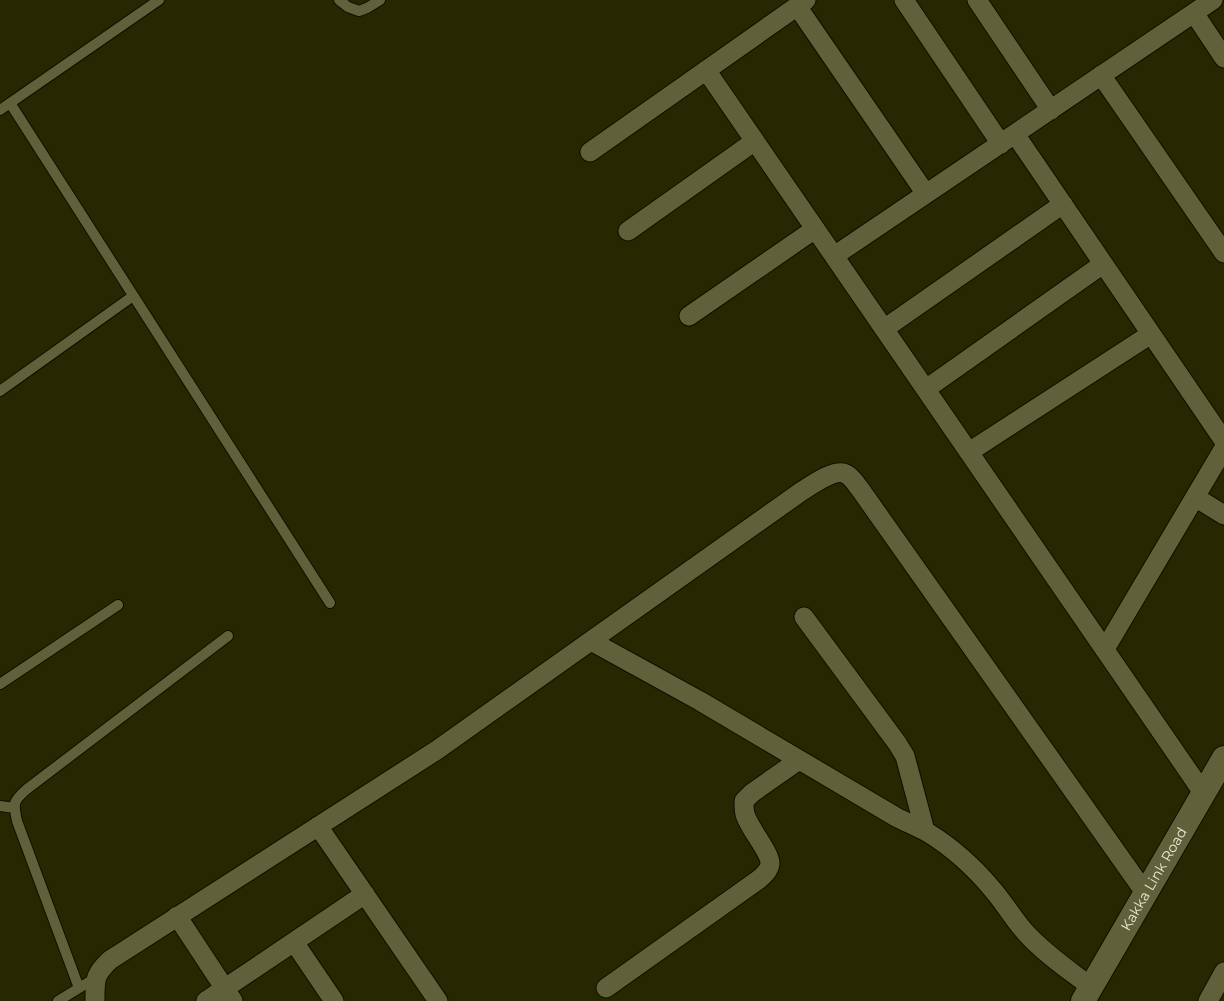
<svg xmlns="http://www.w3.org/2000/svg" width="1224" height="1001" font-family="Montserrat,sans-serif">
<rect width="100%" height="100%" fill="#272701"/>
<g fill="none" stroke-linecap="round" stroke-linejoin="round">
<g stroke="#100f00" stroke-width="12">
<path id="service" d="M 339,0 L 348,7 L 359,11 L 367,8 L 380,0
M 10,103 L 330,603
M 0,110 L 159,0
M 0,391 L 133,296
M 0,684 L 118,605
M 0,806 L 14,808
M 79,988 L 17,821 C 13,803 13,801 27,789 L 228,636
M 58,1001 L 97,977"/>
</g>
<g stroke="#100f00" stroke-width="21">
<path id="minor" d="M 904,0 L 1001,144
M 977,0 L 1051,110
M 797,6 L 926,194
M 1194,13 L 1224,58
M 706,70 L 1204,794
M 1101,75 L 1224,253
M 1015,134 L 1224,441
M 590,152 L 806,0
M 628,231 L 755,141
M 834,256 L 1213,0
M 689,316 L 815,229
M 884,329 L 1063,204
M 926,389 L 1103,264
M 969,452 L 1151,334
M 1195,497 L 1224,515
M 804,617 L 897,743 L 905,756 L 925,831
M 591,641 L 700,701 L 896,817 C 906,822 917,827 927,832 C 953,848 974,867 993,890 C 1005,904 1014,920 1026,933 C 1045,954 1069,970 1091,987
M 1105,649 L 1224,448
M 318,826 L 438,1001
M 177,916 L 233,1001
M 294,942 L 334,1001
M 606,988 L 758,880 C 763,876 769,871 770,864 C 771,853 748,827 745,814 C 744,810 744,805 744,801 L 752,793 L 799,760
M 95,1001 C 95,980 94,975 110,960 L 437,750 L 802,491 C 812,485 835,468 846,474 C 852,477 856,484 860,489 L 1146,894
M 206,1001 L 365,894
M 1208,1001 L 1224,972"/>
</g>
<g stroke="#100f00" stroke-width="26">
<g id="tertiary">
<path id="s1" d="M 1083,1001 L 1224,758"/>
</g>
</g>
<use href="#service" stroke="#60613b" stroke-width="10"/>
<use href="#minor" stroke="#60613b" stroke-width="19"/>
<use href="#tertiary" stroke="#60613b" stroke-width="24"/>
</g>
<g text-anchor="middle" stroke-width="5" stroke-linejoin="round" paint-order="stroke">
<g font-size="14" fill="#e7e9d3" stroke="#272701">
<text dy="5" stroke="none"><textPath href="#s1" startOffset="141">Kakka Link Road</textPath></text>
</g>
</g>
</svg>
